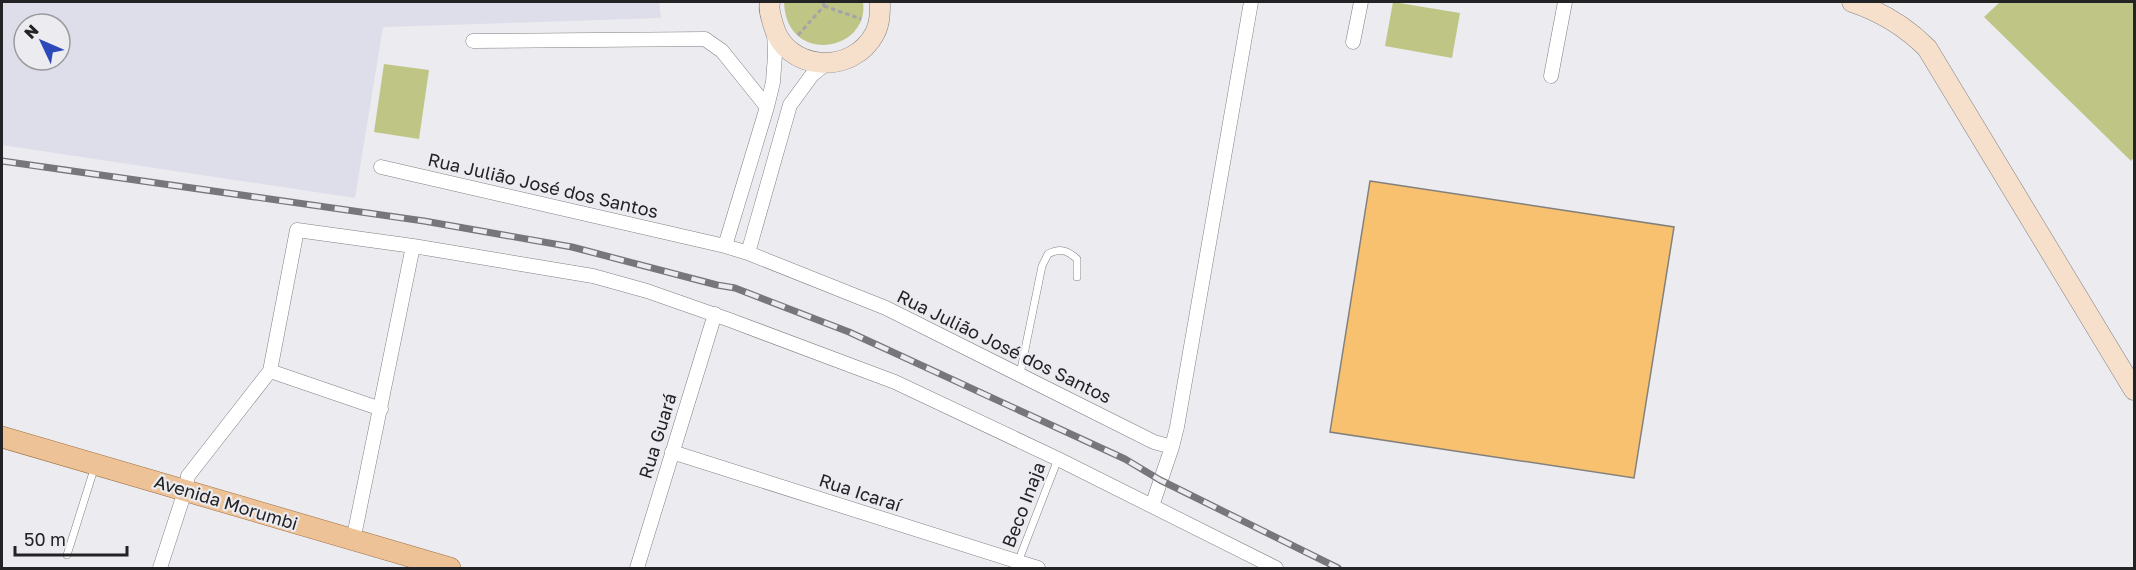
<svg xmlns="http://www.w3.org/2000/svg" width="2136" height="570" font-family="'Golos Text',sans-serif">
<rect width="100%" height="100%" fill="#ebebf0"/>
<path fill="#dddeea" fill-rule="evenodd" d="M 2,2 L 659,2 L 661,18 L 383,27 L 355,198 L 2,145 ZM 24,24 L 60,24 L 60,60 L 24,60 Z"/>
<path fill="#bfc685" d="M 784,2 L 863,2 C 870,52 786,66 784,2 Z
M 1393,2 L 1460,13 L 1452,58 L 1385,46 Z
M 2000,2 L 2134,2 L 2134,157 L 2131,161 L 1984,17 Z
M 384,64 L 429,70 L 419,139 L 374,132 Z"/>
<path fill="#f8c170" stroke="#83807c" stroke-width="1.5" d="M 1370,181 L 1674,227 L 1634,478 L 1330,432 Z"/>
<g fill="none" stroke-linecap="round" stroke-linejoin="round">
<g stroke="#808085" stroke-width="8">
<path id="lane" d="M 1020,374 L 1042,266 L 1048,254 C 1060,248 1067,250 1077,259 L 1077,277
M 67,555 L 95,466
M 1018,562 L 1058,459"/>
</g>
<g stroke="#808085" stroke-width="15">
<path id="street" d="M 473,41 L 705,39 L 722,51 L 767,107
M 1353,42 L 1361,2
M 1551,76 L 1565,2
M 381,167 L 725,246 L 748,253 L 886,308 L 1154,442 L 1172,447 L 1177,427 L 1251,2
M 725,246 L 767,107 L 773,82 L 775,55 L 774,31
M 748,253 L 790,105 L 812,75 L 827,63
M 270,371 L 381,409
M 672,452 L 1038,568
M 1152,506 L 1172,447
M 353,541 L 413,246
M 160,568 L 185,491 L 188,476 L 270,371 L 297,230 L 413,246 L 593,276 L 647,291 L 727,319 L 895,382 L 1058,459 L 1276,568
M 637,568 L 715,314"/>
</g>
<g stroke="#808085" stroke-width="21">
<path id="secondary" d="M 770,2 C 768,10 771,16 773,24 C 785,72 853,76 875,33 C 880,23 880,13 880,2
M 1852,2 C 1882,12 1905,26 1927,48 L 2134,390"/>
</g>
<g stroke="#9f7042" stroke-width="22">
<path id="primary" d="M 2,437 L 450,568"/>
</g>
<path stroke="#a4a4a8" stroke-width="3" stroke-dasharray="4.5 3" stroke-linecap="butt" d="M 824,6 L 861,19
M 798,35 L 824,6 L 823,2"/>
<use href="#lane" stroke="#fff" stroke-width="7"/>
<use href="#street" stroke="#fff" stroke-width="14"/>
<use href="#secondary" stroke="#f6e0cb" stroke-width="20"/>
<use href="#primary" stroke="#eec297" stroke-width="21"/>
<g stroke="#77777b" stroke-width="7">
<path id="rail" d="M 2,161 L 424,221 L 572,247 L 717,285 L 735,288 L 849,332 L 1125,459 L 1160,480 L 1338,568"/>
</g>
<use href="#rail" stroke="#ebebf0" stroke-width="4.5" stroke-dasharray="14" stroke-linecap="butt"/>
</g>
<g text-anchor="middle" stroke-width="4.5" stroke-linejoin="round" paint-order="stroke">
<g font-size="18" fill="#232325" stroke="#ebebf0">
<text transform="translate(543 186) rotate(13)" y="6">Rua Julião José dos Santos</text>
<text transform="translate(1004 347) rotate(26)" y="6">Rua Julião José dos Santos</text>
<text transform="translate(658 436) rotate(-73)" y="6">Rua Guará</text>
<text transform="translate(860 493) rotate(18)" y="6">Rua Icaraí</text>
<text transform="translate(226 503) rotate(17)" y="6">Avenida Morumbi</text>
<text transform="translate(1024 505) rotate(-69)" y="6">Beco Inaja</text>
</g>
</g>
<rect width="2136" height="570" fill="none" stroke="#232325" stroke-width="6"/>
<g transform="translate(42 42) rotate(314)"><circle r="28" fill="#ebebf0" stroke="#9b9b9f" stroke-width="1.5"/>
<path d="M0-4.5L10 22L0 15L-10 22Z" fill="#2d48b8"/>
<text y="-9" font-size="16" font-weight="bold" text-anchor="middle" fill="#232325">N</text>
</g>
<path d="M15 546v9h112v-9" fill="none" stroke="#232325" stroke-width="3"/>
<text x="24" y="546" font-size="18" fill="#232325" stroke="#ebebf0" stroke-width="4.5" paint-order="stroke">50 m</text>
</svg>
